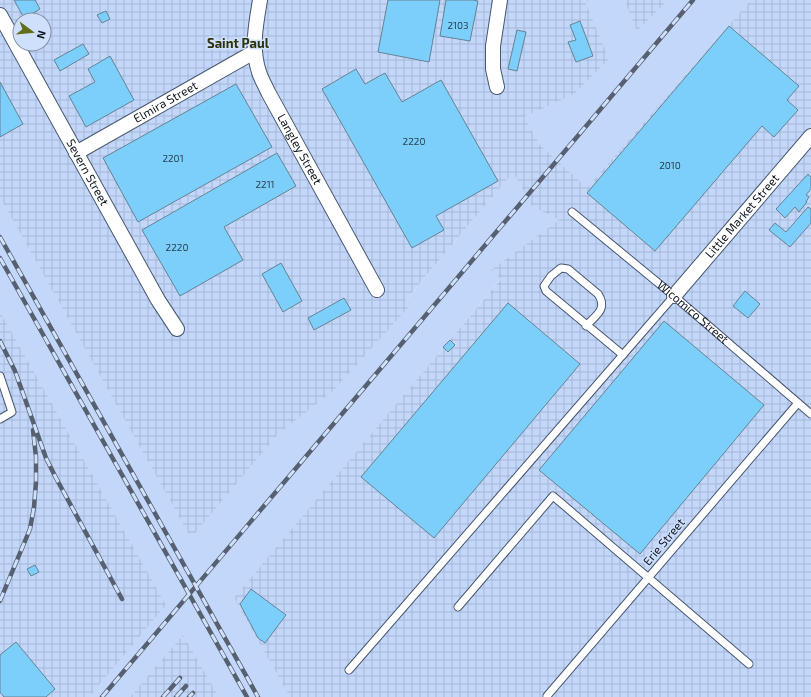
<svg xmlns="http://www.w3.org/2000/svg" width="811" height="697" font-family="'Exo 2',sans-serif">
<defs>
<pattern id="industrial-grid" width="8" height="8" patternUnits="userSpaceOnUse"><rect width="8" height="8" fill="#c3d7fa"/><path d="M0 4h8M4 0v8" fill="none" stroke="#a6b8d6"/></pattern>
</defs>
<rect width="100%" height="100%" fill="#cfe0fc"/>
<path fill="#c3d7fa" d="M 590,0 L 624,0 L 637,31 L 668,0 L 751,0 L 587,189 L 540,145 L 524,117 L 574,94 L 585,2 Z
M 513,172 L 532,206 L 559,220 L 491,270 L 501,278 L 235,598 L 290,697 L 219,697 L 183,635 L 130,697 L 89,697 L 166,605 L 0,312 L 0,197 L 191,538 L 279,433 L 333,391 L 408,308 L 405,302 Z"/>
<path fill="url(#industrial-grid)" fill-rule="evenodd" d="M 0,0 L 590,0 L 585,2 L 609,59 L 574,94 L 524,117 L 540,145 L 587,188 L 751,0 L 811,0 L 811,697 L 290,697 L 234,598 L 501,279 L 491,270 L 559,220 L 532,206 L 513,172 L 405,301 L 408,308 L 333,391 L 279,433 L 191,538 L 0,197 ZM 20,20 L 44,20 L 44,44 L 20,44 Z
M 624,0 L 668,0 L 637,31 Z
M 0,312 L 166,605 L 89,697 L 0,697 Z
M 183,635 L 219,697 L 130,697 Z"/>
<path fill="#7ccffa" stroke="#658394" d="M 14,0 L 35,0 L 40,9 L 24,18 Z
M 388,0 L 440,0 L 429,62 L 378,52 Z
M 446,0 L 473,0 L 478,1 L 470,41 L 440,36 Z
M 106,11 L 110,19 L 102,23 L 97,15 Z
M 580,21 L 593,56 L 576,62 L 568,42 L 576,40 L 570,25 Z
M 729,26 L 799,86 L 787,100 L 798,110 L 774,137 L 762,126 L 655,251 L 587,193 Z
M 517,30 L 526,32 L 517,71 L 508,69 Z
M 83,44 L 89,54 L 60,71 L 54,60 Z
M 110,56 L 134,100 L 86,127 L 69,96 L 95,82 L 88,69 Z
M 356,69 L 365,84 L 385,73 L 402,102 L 441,80 L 498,181 L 436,216 L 444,230 L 412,248 L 322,89 Z
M 0,82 L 23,124 L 0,137 Z
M 236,84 L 272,147 L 138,222 L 103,158 Z
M 277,153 L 296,186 L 224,227 L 243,260 L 180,296 L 142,230 Z
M 808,174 L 811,177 L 811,189 L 806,195 L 809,197 L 806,202 L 807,202 L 799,212 L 795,207 L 785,218 L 776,209 Z
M 808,207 L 811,209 L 811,223 L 790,247 L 769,230 L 775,223 L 786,232 Z
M 281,263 L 302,301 L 283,312 L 262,274 Z
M 745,291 L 760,304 L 748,318 L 733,306 Z
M 344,298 L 351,310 L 314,330 L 308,318 Z
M 508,303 L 580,364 L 434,538 L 361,477 Z
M 664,321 L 764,405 L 640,554 L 539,470 Z
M 450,340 L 455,345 L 448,352 L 443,347 Z
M 35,565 L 39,572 L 31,576 L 27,569 Z
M 251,589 L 286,615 L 265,643 L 258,638 L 240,604 Z
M 16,642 L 55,689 L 46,697 L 4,697 L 0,692 L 0,655 Z"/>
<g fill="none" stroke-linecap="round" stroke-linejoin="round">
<g stroke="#49576f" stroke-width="9">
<g id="service">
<path id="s1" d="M 572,212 L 674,296 L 811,414"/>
<path d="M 586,326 C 596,315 608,309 598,294 L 568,269 L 561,268 L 551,276 L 544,286 L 546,291 L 623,355"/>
<path d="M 0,376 L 12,412 L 0,419"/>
<path d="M 458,607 L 553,496 L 749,664"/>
<path d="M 349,670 L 674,296"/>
<path d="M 547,696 L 798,403"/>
</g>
</g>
<g stroke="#49576f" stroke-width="16">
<g id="minor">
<path id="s2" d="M 260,0 C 256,24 251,48 259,72 C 261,79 265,85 268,92 L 377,290"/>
<path id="s3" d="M 0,15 L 158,300 L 177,329"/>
<path d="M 497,87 L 493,69 L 493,46 L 500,0"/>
<path id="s4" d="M 76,153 L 254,52"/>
<path id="s5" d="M 674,296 L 811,136"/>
</g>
</g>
<use href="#service" stroke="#fff" stroke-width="7"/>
<use href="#minor" stroke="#fff" stroke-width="14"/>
<g stroke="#566070" stroke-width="4.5">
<path id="rail" d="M 0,237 L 258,697
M 0,258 L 247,697
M 0,341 L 15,371 L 46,458 L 56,478 L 122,599
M 0,601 L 30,529 L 34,507 L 36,482 L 36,457 L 33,430
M 102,697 L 693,0
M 163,697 L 180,678
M 176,697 L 186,686
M 189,697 L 193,693"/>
</g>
<use href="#rail" stroke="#cfe0fc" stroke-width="3" stroke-dasharray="9" stroke-linecap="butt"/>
</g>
<g text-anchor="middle" stroke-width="3" stroke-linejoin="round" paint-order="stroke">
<g font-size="10" fill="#2a4456">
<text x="458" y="29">2103</text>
<text x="414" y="145">2220</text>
<text x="173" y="162">2201</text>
<text x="670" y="169">2010</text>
<text x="265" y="188">2211</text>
<text x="177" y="251">2220</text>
</g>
<g font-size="12" fill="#0f151f" stroke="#cfe0fc">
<text dy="4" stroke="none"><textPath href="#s4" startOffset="103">Elmira Street</textPath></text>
<text dy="4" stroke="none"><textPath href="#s2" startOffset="160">Langley Street</textPath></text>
<text dy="4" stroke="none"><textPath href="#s3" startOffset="180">Severn Street</textPath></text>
<text dy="4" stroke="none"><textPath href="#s5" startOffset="105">Little Market Street</textPath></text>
<text dy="4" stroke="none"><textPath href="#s1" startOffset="157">Wicomico Street</textPath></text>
<text transform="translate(664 542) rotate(-50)" y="4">Erie Street</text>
</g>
<g font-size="13" font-weight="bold" fill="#2d330a" stroke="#cfe0fc">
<text x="238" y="48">Saint Paul</text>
</g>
</g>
<g transform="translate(32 32) rotate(106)"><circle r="19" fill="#cfe0fc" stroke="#828fa4"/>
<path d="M0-3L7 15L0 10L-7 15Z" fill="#636e16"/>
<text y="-6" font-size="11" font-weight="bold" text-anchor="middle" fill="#0f151f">N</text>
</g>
</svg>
